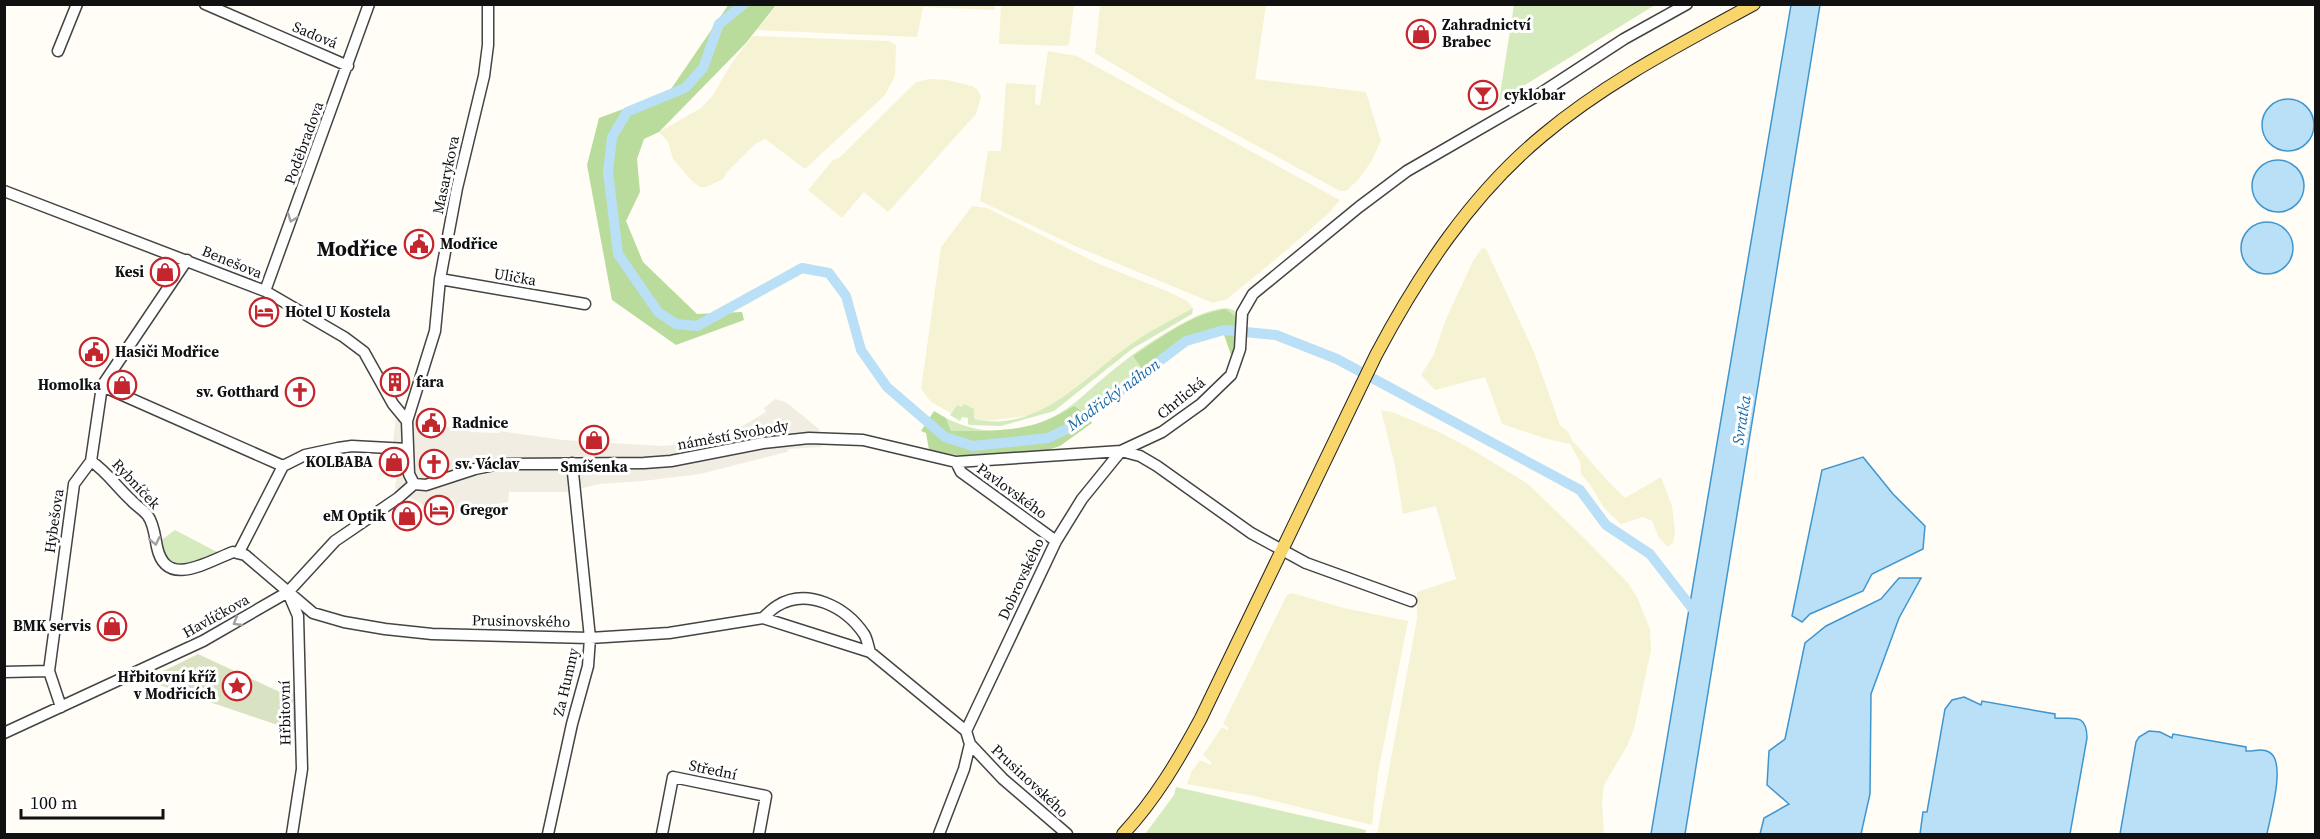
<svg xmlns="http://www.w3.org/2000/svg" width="2320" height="839" font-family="'Source Serif 4',serif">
<rect width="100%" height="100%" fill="#fffdf5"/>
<path fill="#f6f3d4" d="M 777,5 L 777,4 L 995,5 L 995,10 L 923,7 L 917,37 L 757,30 Z
M 1001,5 L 1074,5 L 1069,44 L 1066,46 L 999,44 Z
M 1100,5 L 1266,5 L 1255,79 L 1366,92 L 1381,141 L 1371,162 L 1358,180 L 1346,191 L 1340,191 L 1180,104 L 1095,53 Z
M 753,36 L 889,41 L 896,45 L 895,76 L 885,95 L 805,169 L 765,139 L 755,144 L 727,172 L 723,179 L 706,187 L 700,187 L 692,181 L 673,159 L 668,142 L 659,132 L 701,108 L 713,95 L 733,61 Z
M 1048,51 L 1077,56 L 1340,200 L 1329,213 L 1282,254 L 1227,299 L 1213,303 L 1075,246 L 980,201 L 988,151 L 1001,151 L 1006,83 L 1036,85 L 1035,104 L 1040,105 Z
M 929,79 L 947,80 L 972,86 L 977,89 L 981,97 L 976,114 L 888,212 L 864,192 L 842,218 L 808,190 L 833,160 L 839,158 L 916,82 Z
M 972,206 L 987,208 L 1097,263 L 1169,292 L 1187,301 L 1193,308 L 1130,345 L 1071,393 L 1045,410 L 1027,416 L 986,421 L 974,419 L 962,407 L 957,405 L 951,413 L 931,402 L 921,389 L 941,247 Z
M 1482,248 L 1486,249 L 1534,352 L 1560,425 L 1568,432 L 1572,440 L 1606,479 L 1625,498 L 1661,477 L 1672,506 L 1675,531 L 1673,543 L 1668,547 L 1659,538 L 1652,521 L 1643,517 L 1621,524 L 1604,508 L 1589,483 L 1581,474 L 1580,462 L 1570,444 L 1547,439 L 1502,424 L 1485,377 L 1435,390 L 1421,375 L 1434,354 L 1446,319 L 1473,261 Z
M 1381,410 L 1395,413 L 1435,430 L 1466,446 L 1527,483 L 1586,540 L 1628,583 L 1637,597 L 1650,629 L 1651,650 L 1634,729 L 1627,746 L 1604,785 L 1602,801 L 1604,834 L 1377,834 L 1417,619 L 1417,592 L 1456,579 L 1436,506 L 1403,514 L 1395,466 Z
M 1292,593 L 1344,608 L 1408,621 L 1378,773 L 1372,825 L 1254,796 L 1187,784 L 1192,771 L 1200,760 L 1211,765 L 1211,762 L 1203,755 L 1222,727 L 1227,730 L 1229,728 L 1223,724 L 1287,595 Z"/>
<path fill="#d5ebbd" d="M 1514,5 L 1514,4 L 1655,5 L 1499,101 Z
M 1193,308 L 1192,314 L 1132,349 L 1054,411 L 1001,426 L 970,425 L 968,424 L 968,418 L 962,417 L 960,421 L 950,415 L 957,405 L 962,407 L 964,404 L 974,409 L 974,419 C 1038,434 1083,378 1130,345 C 1149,331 1172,320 1193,308 Z
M 1226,308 L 1234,310 L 1237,316 L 1237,328 L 1226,309 L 1086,414 L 1074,407 C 1032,433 998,431 951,431 L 946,418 C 982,437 1024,434 1060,413 C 1077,403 1092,387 1107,375 C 1127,358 1148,343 1171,330 C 1188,320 1205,310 1226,308 Z
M 175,530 L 217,552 C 192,561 168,578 160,541 Z
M 1176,787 L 1366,830 L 1365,834 L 1145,834 L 1174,795 Z"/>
<path fill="#b9dc9c" d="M 729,4 L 776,5 L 746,43 L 659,132 L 644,139 L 637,159 L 640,192 L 626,221 L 643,262 L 697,314 L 742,312 L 744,320 L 676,345 L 612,300 L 587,165 L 599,118 L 669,92 Z
M 1226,309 L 1236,317 L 1237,348 L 1231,355 L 1223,332 L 1186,343 L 1088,418 L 1092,423 L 1060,446 L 1045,451 L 972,458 L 929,450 L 926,433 L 921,431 L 934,411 L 946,418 L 951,431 C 998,431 1032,433 1074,406 L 1086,414 L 1143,370 L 1133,356 C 1162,337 1191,314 1226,309 Z"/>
<path fill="#d9e3c4" d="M 198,654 L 282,693 L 294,693 L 298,732 L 145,680 Z"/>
<path fill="#f1ede2" d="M 775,399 L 786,402 L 819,429 L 822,447 L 789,449 L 787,452 L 700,474 L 643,481 L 599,484 L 567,492 L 509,492 L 508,502 L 472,509 L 471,506 L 459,509 L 457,514 L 453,498 L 423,505 L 395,488 L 398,470 L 398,455 L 393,445 L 396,415 L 436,426 L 451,427 L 472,432 L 499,433 L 500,431 L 563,440 L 662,446 L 684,444 L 729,434 L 766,412 L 764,408 Z"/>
<path fill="#b9e0f7" stroke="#3f96cf" stroke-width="1.5" d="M 1791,5 L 1820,5 L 1685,834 L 1651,834 Z
M2262 125a26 26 0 1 1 52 0a26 26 0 1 1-52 0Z
M2252 186a26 26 0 1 1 52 0a26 26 0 1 1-52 0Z
M2241 248a26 26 0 1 1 52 0a26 26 0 1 1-52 0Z
M 1863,457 L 1893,494 L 1925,526 L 1923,549 L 1872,574 L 1863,591 L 1810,614 L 1802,622 L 1792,616 L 1822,470 Z
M 1899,578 L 1921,578 L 1899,618 L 1871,694 L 1870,794 L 1861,834 L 1760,834 L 1764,818 L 1789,804 L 1767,785 L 1769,751 L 1785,739 L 1805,643 L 1826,626 L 1881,599 Z
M 1964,697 L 1981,705 L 1982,701 L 2055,714 L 2055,718 C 2070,720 2087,711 2087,738 L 2070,834 L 1920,834 L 1923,812 L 1927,812 L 1945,709 L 1952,700 Z
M 2149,731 L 2160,732 L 2172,738 L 2173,734 L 2246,747 L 2246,751 C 2254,752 2261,747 2269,752 C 2287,761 2270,817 2267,834 L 2120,834 L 2136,742 L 2139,737 Z"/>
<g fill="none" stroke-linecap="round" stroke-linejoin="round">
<path stroke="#b9e0f7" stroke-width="10" d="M 744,4 L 719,24 L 703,68 L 685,88 L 627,112 L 612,137 L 608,172 L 618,254 L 658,312 L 676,324 L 697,326 L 802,268 L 829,273 L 846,296 L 861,350 L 887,387 L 945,437 L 973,446 L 1048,438 L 1075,425 L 1186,341 L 1224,330 L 1276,335 L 1337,359 L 1580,490 L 1606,525 L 1650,554 L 1698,616"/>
<g stroke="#444" stroke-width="13">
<path id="minor" d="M 205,4 L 348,66
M 58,51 L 77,4
M 4,191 L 265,291 L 344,337 L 364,352 L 393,404 L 407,421
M 440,279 L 585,304
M 265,291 L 369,4
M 102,386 L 283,466
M 91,461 C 107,472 117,487 131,500 C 136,506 144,510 148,516 C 154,524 155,538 157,547 C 166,589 207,562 233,552 L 245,555 L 313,613 L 344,622 L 385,629 L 432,634 L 590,638 L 669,633 L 763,618 L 870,652 L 966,731 L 970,744 L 1003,779 L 1067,834
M 956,462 L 961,472 L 1056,541
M 414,484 L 426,485 L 475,469 L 500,464 L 644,463 L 671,461 L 763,443 L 809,438 L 863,440 L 956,462 L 1121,451 L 1140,456 L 1157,466 L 1251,533 L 1306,563 L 1411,601
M 414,484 L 409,474 L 407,421 L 435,331 L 440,279 L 457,188 L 484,76 L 488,45 L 488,4
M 239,552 L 283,466 L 305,455 L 338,448 L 352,446 L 408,449
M 289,595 L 298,616 L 302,769 L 292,834
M 763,618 C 767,614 772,609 777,606 C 807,587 846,607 864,634 C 867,638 868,646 870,652
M 4,672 L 49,671
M 61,707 L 49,671 L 74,484 L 91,461 L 102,386 L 187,260
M 966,731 L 1056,541 L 1082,499 L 1121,451 L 1162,432 L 1201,404 L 1231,375 L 1240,349 L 1242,313 L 1253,294 L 1359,207 L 1407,171 L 1535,97 L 1624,39 L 1687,4
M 4,733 L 203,641 L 288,592 L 335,541 L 398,498 L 414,484
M 548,834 L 572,724 L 588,666 L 590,638 L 572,463
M 662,834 L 673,777 L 766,796 L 759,834
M 939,834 L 964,769 L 970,744"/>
</g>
<g stroke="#222" stroke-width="14">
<path id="major" d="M 1123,834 C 1155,800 1179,759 1201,718 L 1376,355 C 1419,274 1471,195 1542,136 C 1606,82 1681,44 1754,4"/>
</g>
<use href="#minor" stroke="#fff" stroke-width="10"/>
<use href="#major" stroke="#f9d66b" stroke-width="12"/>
</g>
<defs><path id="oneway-chevron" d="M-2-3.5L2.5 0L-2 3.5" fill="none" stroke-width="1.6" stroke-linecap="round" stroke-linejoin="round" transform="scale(1.5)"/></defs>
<g stroke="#a0a0a0">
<use href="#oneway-chevron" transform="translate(292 218) rotate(110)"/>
<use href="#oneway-chevron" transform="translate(155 541) rotate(78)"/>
<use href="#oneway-chevron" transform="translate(237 622) rotate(150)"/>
</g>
<defs>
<g id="shop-ring" transform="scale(1.5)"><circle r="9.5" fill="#fff" stroke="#c4262e" stroke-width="1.5"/><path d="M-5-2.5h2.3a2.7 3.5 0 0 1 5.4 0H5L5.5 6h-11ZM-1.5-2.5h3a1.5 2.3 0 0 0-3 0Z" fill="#c4262e"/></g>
<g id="bar-ring" transform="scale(1.5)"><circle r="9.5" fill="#fff" stroke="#c4262e" stroke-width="1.5"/><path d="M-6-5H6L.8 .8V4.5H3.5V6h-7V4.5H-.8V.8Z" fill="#c4262e"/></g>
<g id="civic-ring" transform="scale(1.5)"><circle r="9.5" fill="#fff" stroke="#c4262e" stroke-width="1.5"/><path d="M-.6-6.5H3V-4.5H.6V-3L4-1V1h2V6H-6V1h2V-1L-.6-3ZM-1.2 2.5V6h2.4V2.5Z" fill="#c4262e"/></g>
<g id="hotel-ring" transform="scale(1.5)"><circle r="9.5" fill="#fff" stroke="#c4262e" stroke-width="1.5"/><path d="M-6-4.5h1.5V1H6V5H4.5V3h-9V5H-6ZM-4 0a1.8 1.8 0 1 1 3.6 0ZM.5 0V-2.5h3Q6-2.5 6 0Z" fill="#c4262e"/></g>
<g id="building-ring" transform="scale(1.5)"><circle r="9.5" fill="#fff" stroke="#c4262e" stroke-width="1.5"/><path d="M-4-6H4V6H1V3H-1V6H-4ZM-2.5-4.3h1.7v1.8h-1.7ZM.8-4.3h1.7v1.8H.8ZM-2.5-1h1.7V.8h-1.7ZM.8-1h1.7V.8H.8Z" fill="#c4262e"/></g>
<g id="church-ring" transform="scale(1.5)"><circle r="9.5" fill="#fff" stroke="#c4262e" stroke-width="1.5"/><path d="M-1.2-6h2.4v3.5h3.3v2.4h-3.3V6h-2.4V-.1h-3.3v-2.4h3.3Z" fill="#c4262e"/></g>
<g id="sight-ring" transform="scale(1.5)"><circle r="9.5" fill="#fff" stroke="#c4262e" stroke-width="1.5"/><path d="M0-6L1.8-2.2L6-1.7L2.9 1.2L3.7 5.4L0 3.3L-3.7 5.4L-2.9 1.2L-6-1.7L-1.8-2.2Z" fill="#c4262e"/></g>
</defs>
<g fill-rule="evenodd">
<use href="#shop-ring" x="1421" y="34"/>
<use href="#bar-ring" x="1483" y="95"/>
<use href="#civic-ring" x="419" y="244"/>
<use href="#shop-ring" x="165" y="272"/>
<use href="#hotel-ring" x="264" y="312"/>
<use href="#civic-ring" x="94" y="352"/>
<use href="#building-ring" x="395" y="382"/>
<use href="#shop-ring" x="122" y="385"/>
<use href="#church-ring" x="300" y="392"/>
<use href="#civic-ring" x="431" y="423"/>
<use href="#shop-ring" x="594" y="440"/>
<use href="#shop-ring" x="394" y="462"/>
<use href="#church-ring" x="434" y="464"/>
<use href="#hotel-ring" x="439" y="510"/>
<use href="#shop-ring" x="407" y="516"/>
<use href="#shop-ring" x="112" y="626"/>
<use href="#sight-ring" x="237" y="686"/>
</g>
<g text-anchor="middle" stroke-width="6" stroke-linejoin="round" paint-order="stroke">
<g font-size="15" font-weight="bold" fill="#111" stroke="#fff" text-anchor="start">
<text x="1442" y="30">Zahradnictví<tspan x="1442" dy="17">Brabec</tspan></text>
<text x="1504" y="100">cyklobar</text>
<text x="440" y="249">Modřice</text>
<text x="144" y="277" text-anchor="end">Kesi</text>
<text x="285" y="317">Hotel U Kostela</text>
<text x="115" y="357">Hasiči Modřice</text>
<text x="416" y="387">fara</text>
<text x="101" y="390" text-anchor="end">Homolka</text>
<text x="279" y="397" text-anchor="end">sv. Gotthard</text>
<text x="452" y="428">Radnice</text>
<text x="373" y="467" text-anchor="end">KOLBABA</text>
<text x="455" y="469">sv. Václav</text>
<text x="594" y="472" text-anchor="middle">Smíšenka</text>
<text x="460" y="515">Gregor</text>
<text x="386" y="521" text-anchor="end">eM Optik</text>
<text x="91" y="631" text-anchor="end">BMK servis</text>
<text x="216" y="682" text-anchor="end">Hřbitovní kříž<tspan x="216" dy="17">v Modřicích</tspan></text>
</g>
<g font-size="15" fill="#111" stroke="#fff">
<text transform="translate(315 35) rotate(23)" y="5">Sadová</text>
<text transform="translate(304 143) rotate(-70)" y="5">Poděbradova</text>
<text transform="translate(446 175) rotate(-78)" y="5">Masarykova</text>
<text transform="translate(232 262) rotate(22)" y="5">Benešova</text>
<text transform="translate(515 277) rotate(10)" y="5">Ulička</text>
<text transform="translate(1181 398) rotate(-39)" y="5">Chrlická</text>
<text transform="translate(733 435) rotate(-10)" y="5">náměstí Svobody</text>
<text transform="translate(136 484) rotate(47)" y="5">Rybníček</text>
<text transform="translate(1012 491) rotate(36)" y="5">Pavlovského</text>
<text transform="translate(54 521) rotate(-82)" y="5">Hybešova</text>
<text transform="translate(1021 579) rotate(-65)" y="5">Dobrovského</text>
<text transform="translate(216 616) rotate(-29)" y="5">Havlíčkova</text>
<text transform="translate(521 621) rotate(1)" y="5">Prusinovského</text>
<text transform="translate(566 682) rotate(-77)" y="5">Za Humny</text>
<text transform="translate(285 713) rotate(-91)" y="5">Hřbitovní</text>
<text transform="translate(713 770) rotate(12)" y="5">Střední</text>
<text transform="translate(1030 781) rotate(43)" y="5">Prusinovského</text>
</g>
<g font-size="16" font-style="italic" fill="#1768a6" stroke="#fff">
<text transform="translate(1113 394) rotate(-36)" y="6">Modřický náhon</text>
<text transform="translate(1741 420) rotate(-81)" y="6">Svratka</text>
</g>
<g font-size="21" font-weight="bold" fill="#111" stroke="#fff">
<text x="357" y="256">Modřice</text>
</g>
</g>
<rect width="2320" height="839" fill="none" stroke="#111111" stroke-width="12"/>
<path d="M21 809v9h142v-9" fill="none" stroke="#111111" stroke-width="3"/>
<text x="30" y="809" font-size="18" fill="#111111" stroke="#ffffff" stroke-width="4.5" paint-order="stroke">100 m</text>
</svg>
